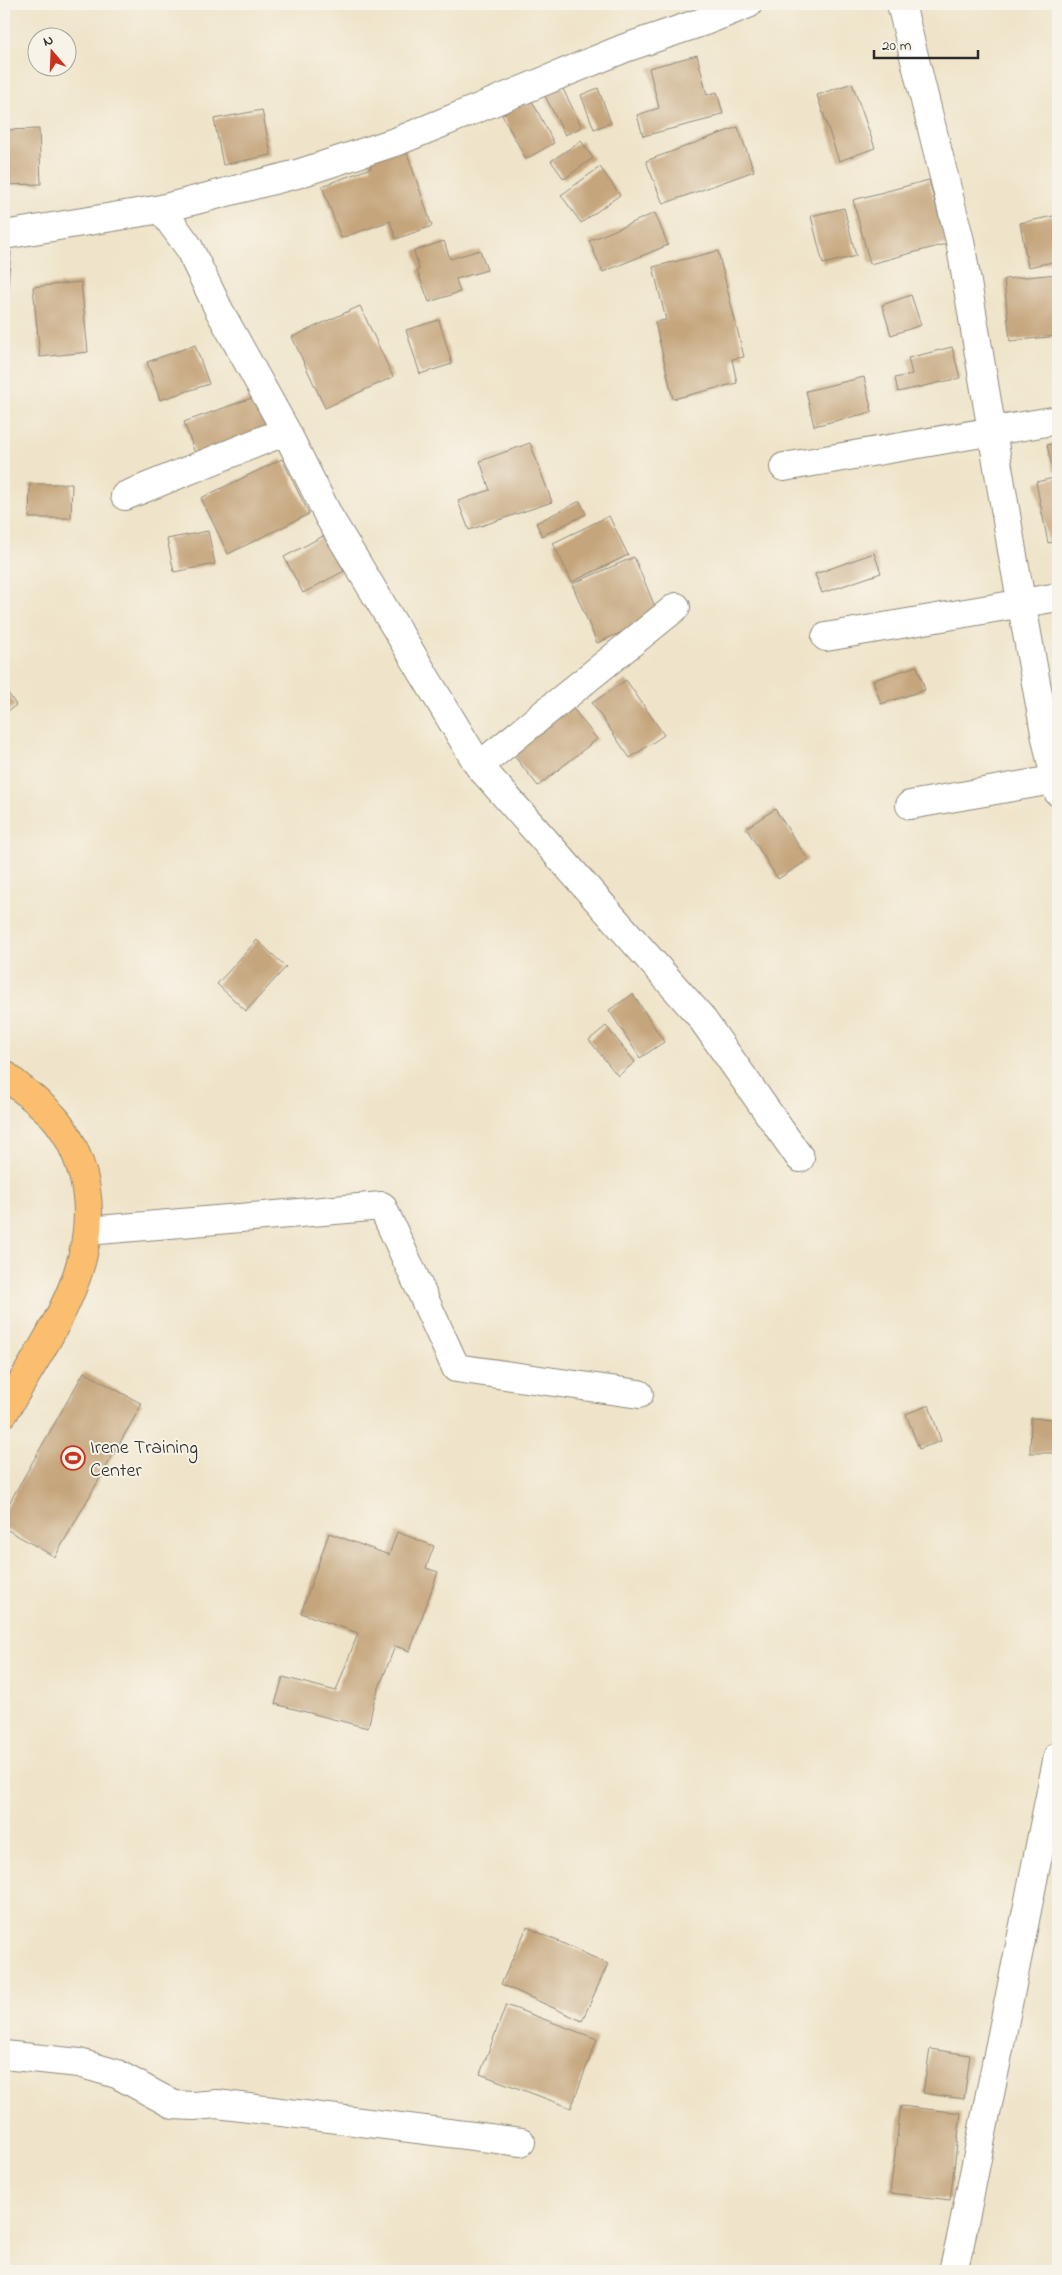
<svg xmlns="http://www.w3.org/2000/svg" width="1062" height="2275" font-family="'Indie Flower',sans-serif">
<rect width="100%" height="100%" fill="#f7f3e8"/>
<filter id="ink" filterUnits="userSpaceOnUse"><feTurbulence type="fractalNoise" baseFrequency=".02" numOctaves="2"/><feDisplacementMap in="SourceGraphic" scale="10" xChannelSelector="R" yChannelSelector="G"/><feConvolveMatrix kernelMatrix="1 2 1 2 8 2 1 2 1" color-interpolation-filters="sRGB"/></filter>
<filter id="wash" filterUnits="userSpaceOnUse"><feTurbulence type="fractalNoise" baseFrequency=".0096" numOctaves="4" result="noise"/><feDisplacementMap in="SourceGraphic" scale="20" xChannelSelector="R" yChannelSelector="G"/><feGaussianBlur stdDeviation="1.12" result="paint"/><feColorMatrix in="noise" values="0 0 0 0 0 0 0 0 0 0 0 0 0 0 0 0 0 1.4 0 .05"/><feComposite in="paint" operator="in"/></filter>
<g filter="url(#wash)">
<rect width="100%" height="100%" fill="#efe4c9"/>
<g id="blocks">
<path fill="#c5a57c" d="M 697,55 L 707,95 L 717,92 L 723,114 L 714,116 L 714,118 L 643,136 L 637,115 L 659,108 L 649,68 Z
M 559,81 L 582,127 L 565,135 L 542,90 Z
M 852,83 L 875,148 L 839,161 L 817,95 Z
M 598,88 L 611,123 L 594,129 L 581,95 Z
M 531,99 L 554,143 L 526,159 L 502,115 Z
M 262,110 L 271,155 L 223,165 L 214,119 Z
M 738,127 L 754,171 L 663,204 L 646,161 Z
M 39,129 L 41,184 L 4,185 L 4,130 Z
M 581,141 L 593,158 L 564,179 L 551,161 Z
M 404,144 L 432,226 L 396,239 L 390,221 L 341,238 L 322,186 L 371,168 L 368,157 Z
M 600,167 L 620,195 L 581,223 L 561,195 Z
M 929,180 L 946,244 L 870,264 L 853,200 Z
M 844,208 L 856,256 L 823,264 L 811,216 Z
M 655,213 L 668,245 L 603,272 L 589,241 Z
M 1058,215 L 1058,261 L 1028,267 L 1020,223 Z
M 444,241 L 450,259 L 480,250 L 487,270 L 456,279 L 460,292 L 429,302 L 417,270 L 419,269 L 414,251 Z
M 4,251 L 11,252 L 6,303 L 4,303 Z
M 718,251 L 744,357 L 732,359 L 737,383 L 673,399 L 655,322 L 666,320 L 653,267 Z
M 1058,274 L 1058,336 L 1010,341 L 1004,279 Z
M 81,282 L 88,352 L 40,357 L 33,287 Z
M 911,295 L 921,325 L 891,335 L 882,305 Z
M 360,306 L 393,377 L 325,408 L 292,337 Z
M 439,320 L 452,364 L 420,374 L 406,330 Z
M 195,345 L 209,384 L 160,400 L 147,362 Z
M 952,347 L 960,378 L 898,392 L 895,378 L 912,374 L 908,358 Z
M 864,377 L 872,412 L 814,426 L 806,391 Z
M 263,394 L 275,427 L 196,456 L 184,422 Z
M 4,406 L 7,406 L 5,424 L 4,424 Z
M 1058,442 L 1058,471 L 1053,472 L 1047,445 Z
M 530,443 L 552,502 L 469,530 L 458,501 L 490,490 L 480,461 Z
M 282,459 L 309,514 L 228,554 L 201,498 Z
M 1058,477 L 1058,541 L 1048,543 L 1036,482 Z
M 30,484 L 72,484 L 71,518 L 29,518 Z
M 580,501 L 586,514 L 542,536 L 536,523 Z
M 609,516 L 628,555 L 572,582 L 553,543 Z
M 208,531 L 215,564 L 174,572 L 167,539 Z
M 325,535 L 344,571 L 303,593 L 284,557 Z
M 874,553 L 881,573 L 822,593 L 815,574 Z
M 634,557 L 659,616 L 597,643 L 572,584 Z
M 1055,644 L 1058,644 L 1058,657 L 1057,657 Z
M 917,666 L 925,690 L 881,704 L 873,680 Z
M 626,680 L 664,735 L 630,758 L 592,703 Z
M 4,687 L 16,705 L 4,714 Z
M 571,706 L 597,739 L 538,786 L 511,752 Z
M 775,809 L 808,860 L 778,879 L 746,828 Z
M 257,940 L 286,967 L 246,1011 L 217,984 Z
M 633,994 L 664,1042 L 640,1058 L 609,1010 Z
M 606,1026 L 635,1062 L 618,1076 L 589,1040 Z
M 84,1372 L 142,1404 L 55,1557 L 4,1528 L 4,1512 Z
M 929,1405 L 941,1441 L 919,1449 L 906,1414 Z
M 1031,1418 L 1058,1419 L 1058,1453 L 1030,1453 Z
M 397,1532 L 434,1546 L 426,1568 L 438,1572 L 410,1651 L 395,1646 L 374,1701 L 368,1728 L 275,1704 L 283,1677 L 336,1691 L 358,1633 L 301,1613 L 329,1533 L 389,1555 Z
M 527,1927 L 608,1964 L 582,2021 L 501,1984 Z
M 506,2005 L 597,2039 L 571,2108 L 480,2074 Z
M 930,2049 L 970,2055 L 964,2099 L 923,2093 Z
M 901,2106 L 961,2113 L 950,2200 L 890,2193 Z"/>
</g>
</g>
<g filter="url(#ink)">
<use href="#blocks" fill-opacity="0" stroke="#8d887a" stroke-width="1"/>
<g fill="none" stroke-linecap="round" stroke-linejoin="round">
<g stroke="#8d887a" stroke-width="30">
<path id="minor" d="M 901,4 L 960,241 L 1014,562 L 1046,738 L 1058,792
M 161,209 L 297,174 L 398,141 L 625,48 L 705,21 L 748,4
M 4,235 L 161,209 L 188,246 L 219,310 L 286,431 L 329,517 L 479,766 L 700,1016 L 800,1158
M 784,467 L 1058,420
M 125,496 L 286,431
M 826,637 L 1058,597
M 479,766 L 676,607
M 910,805 L 1058,779
M 87,1231 L 382,1206 L 456,1368 L 639,1394
M 4,2055 L 79,2063 L 117,2074 L 174,2105 L 193,2106 L 217,2104 L 521,2142
M 953,2271 L 960,2243 L 1058,1756"/>
</g>
<g stroke="#8d887a" stroke-width="30">
<path id="highway" d="M 4,1074 C 20,1088 38,1101 53,1116 C 66,1130 74,1148 80,1165 C 111,1256 46,1338 4,1413"/>
</g>
<use href="#minor" stroke="#fff" stroke-width="28"/>
<use href="#highway" stroke="#fbbe6e" stroke-width="28"/>
</g>
</g>
<defs>
<g id="stadium-ring" transform="scale(1.25)"><circle r="9.5" fill="#f7f3e8" stroke="#c8321e" stroke-width="1.5"/><path d="M0-5a6.5 5 0 1 0 0 10a6.5 5 0 1 0 0-10ZM-3.5-1.8h7v3.6h-7Z" fill="#c8321e"/></g>
</defs>
<g fill-rule="evenodd">
<use href="#stadium-ring" x="73" y="1458"/>
</g>
<g text-anchor="middle" stroke-width="4" stroke-linejoin="round" paint-order="stroke">
<g font-size="20" fill="#2b2b2b" stroke="#f7f3e8" text-anchor="start">
<text x="90" y="1453">Irene Training<tspan x="90" dy="23">Center</tspan></text>
</g>
</g>
<rect width="1062" height="2275" fill="none" stroke="#f7f3e8" stroke-width="20"/>
<g transform="translate(52 52) rotate(341)"><circle r="24" fill="#f7f3e8" stroke="#a5a39c"/>
<path d="M0-4L9 19L0 12L-9 19Z" fill="#c8321e"/>
<text y="-8" font-size="14" font-weight="bold" text-anchor="middle" fill="#2b2b2b">N</text>
</g>
<path d="M874 50v8h104v-8" fill="none" stroke="#2b2b2b" stroke-width="2.5"/>
<text x="882" y="50" font-size="15" fill="#2b2b2b" stroke="#f7f3e8" stroke-width="4" paint-order="stroke">20 m</text>
</svg>
